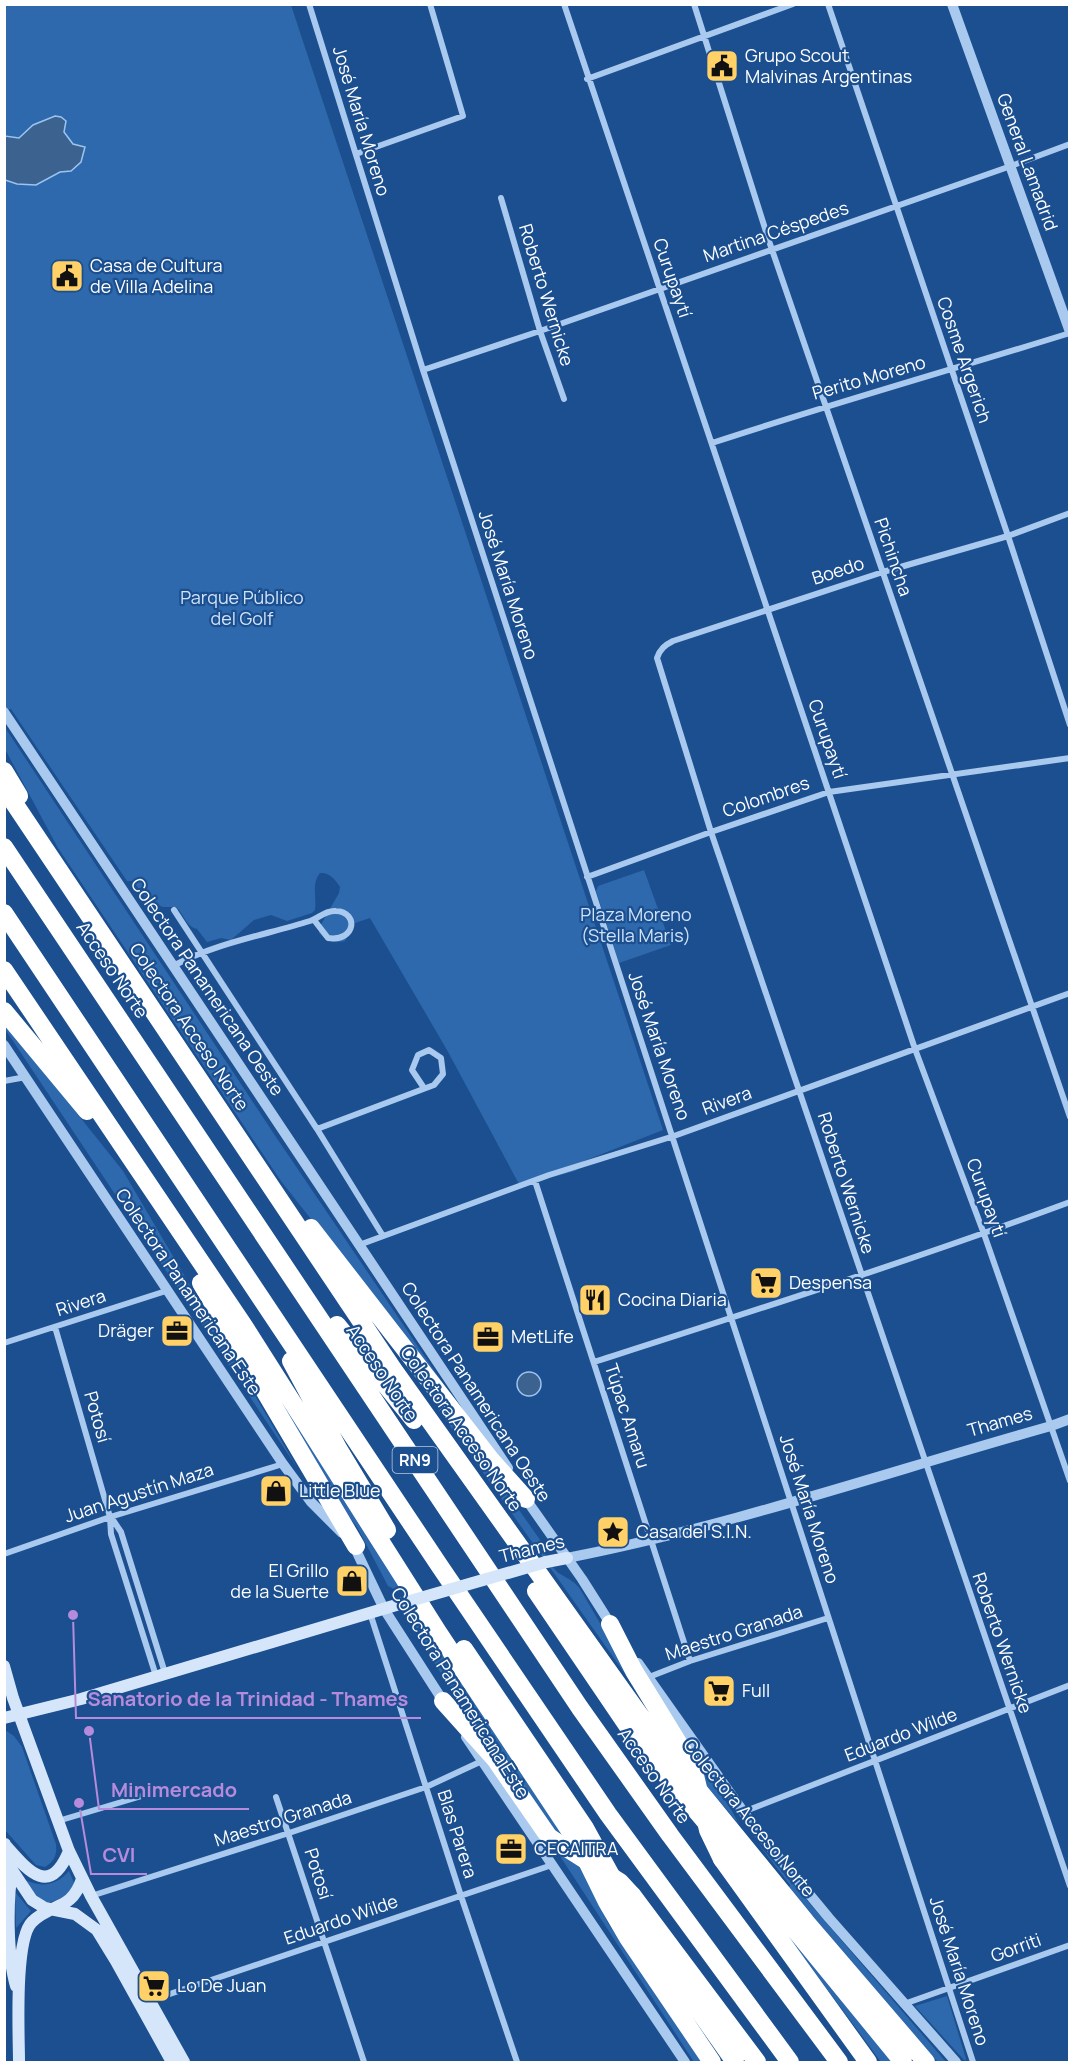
<svg xmlns="http://www.w3.org/2000/svg" width="1074" height="2067" font-family="Manrope,sans-serif">
<rect width="100%" height="100%" fill="#1b4f8f"/>
<path fill="#2e69ad" d="M 4,5 L 291,5 L 663,1130 L 584,1161 L 582,1167 L 575,1171 L 520,1186 L 447,1050 L 370,918 L 352,924 L 350,933 L 345,941 C 333,944 327,941 319,933 L 319,928 L 339,893 L 340,887 C 335,879 329,872 320,873 C 311,884 317,897 315,910 L 312,913 L 287,921 L 271,915 L 254,920 L 231,940 L 221,938 L 207,942 L 197,929 C 186,927 184,914 176,907 L 163,907 L 148,901 L 133,881 L 127,881 L 11,709 L 5,710 Z
M 4,726 L 276,1137 L 461,1410 L 281,1181 L 58,848 L 5,749 Z
M 644,870 L 671,945 L 619,963 L 596,891 L 598,886 Z
M 4,1022 L 123,1171 L 298,1469 L 5,1029 Z
M 352,1287 L 466,1435 L 543,1544 C 542,1552 554,1572 562,1575 C 570,1580 574,1581 580,1589 L 652,1712 Z
M 247,1342 L 405,1588 L 394,1589 L 388,1586 L 357,1527 L 327,1488 Z
M 422,1614 L 571,1841 L 608,1923 L 703,2062 L 694,2062 L 411,1627 L 415,1616 Z
M 5,1730 L 14,1736 L 22,1747 L 56,1844 C 57,1855 55,1861 45,1867 L 36,1865 L 5,1830 Z
M 698,1762 L 729,1806 L 739,1824 L 703,1782 Z
M 756,1841 L 946,2062 L 938,2062 L 927,2050 L 789,1888 L 790,1885 Z
M 69,1871 L 75,1885 L 72,1893 C 43,1908 42,1905 23,1879 C 41,1888 56,1886 69,1871 Z
M 15,1892 L 31,1911 L 16,1928 Z
M 784,1931 L 900,2062 L 881,2062 Z
M 947,1996 L 966,2059 L 965,2061 L 915,2006 Z"/>
<path fill="#3c6290" stroke="#9cc4f0" stroke-width="1.5" d="M 55,116 L 61,117 L 66,121 L 64,132 L 73,144 L 85,147 L 81,162 L 71,171 L 60,172 L 36,185 L 17,184 L 5,180 L 5,136 L 19,138 L 33,125 Z
M517 1384a12 12 0 1 1 24 0a12 12 0 1 1-24 0Z"/>
<g fill="none" stroke-linecap="round" stroke-linejoin="round">
<path stroke="#a9c9ee" stroke-width="6" d="M 309,4 L 423,370 L 973,2062
M 564,4 L 915,1049 L 984,1234 L 1070,1481
M 694,4 L 769,241 L 1070,1117
M 828,4 L 1008,536 L 1070,725
M 587,79 L 793,4
M 356,154 L 463,116 L 430,4
M 501,198 L 540,331 L 564,399
M 423,370 L 540,331 L 1011,166 L 1070,144
M 712,443 C 831,404 951,370 1070,333
M 1070,513 L 1008,536 L 883,572 L 673,641 C 665,645 660,649 657,658 L 711,832 L 1070,1886
M 587,877 L 711,832 L 829,792 L 1070,758
M 174,910 L 317,1129 L 383,1236
M 173,966 C 216,943 265,935 310,921 C 319,918 326,910 336,911 C 359,912 356,942 328,938 L 314,920
M 4,1081 L 26,1077
M 317,1129 L 434,1085 L 443,1074 L 441,1058 L 429,1050 L 418,1055 L 412,1070 L 424,1088
M 535,1181 L 690,1661
M 359,1245 L 549,1175 L 674,1136 L 1070,993
M 55,1327 L 110,1517 L 111,1534 L 156,1676
M 4,1343 L 166,1291
M 594,1362 C 753,1311 913,1260 1070,1202
M 111,1517 L 121,1532 L 165,1673
M 4,1554 L 110,1517 L 283,1464
M 370,1613 L 461,1896 L 517,2062
M 649,1677 L 690,1661 L 828,1618
M 276,1797 L 364,2062
M 743,1812 L 1070,1685
M 58,1821 L 155,1792
M 91,1896 L 289,1833 L 426,1787 L 482,1761
M 149,2001 L 552,1865
M 904,2004 L 1070,1945"/>
<path stroke="#a9c9ee" stroke-width="10" d="M 952,4 L 1070,332
M 4,712 L 508,1468
M 4,1045 L 283,1464 L 311,1502 L 342,1533
M 523,1495 L 582,1579 L 613,1628
M 353,1544 L 384,1609 L 445,1704
M 567,1558 C 731,1526 890,1471 1051,1426 L 1070,1419
M 638,1663 L 757,1831 L 829,1918 L 956,2062
M 466,1737 L 685,2062"/>
<path stroke="#d6e6fa" stroke-width="12" d="M 546,1562 L 567,1558
M 4,1666 L 13,1698 L 69,1851 L 91,1896 L 184,2062
M 4,1718 L 81,1699 L 403,1603
M 5,1844 L 12,1870 L 32,1900 L 45,1908 L 75,1914 L 97,1930 L 116,1961 L 172,2062
M 7,1847 C 29,1872 50,1897 69,1851
M 12,1870 C 7,1902 7,1955 16,1986
M 19,2062 C 19,2036 14,1940 32,1922 C 52,1902 71,1912 82,1879"/>
<path stroke="#fff" stroke-width="18" d="M 4,771 L 19,796
M 4,788 L 393,1369 L 656,1738 L 806,1922 L 926,2062
M 4,847 L 580,1708 L 670,1835 L 839,2062
M 4,913 L 439,1565 L 608,1814 L 790,2062
M 4,970 L 244,1326 L 438,1632 L 578,1843 L 607,1902 L 628,1938 L 712,2062
M 4,1011 L 87,1111
M 311,1228 L 491,1460 L 526,1499
M 201,1283 L 356,1546
M 337,1325 L 414,1420
M 291,1361 L 339,1450 L 387,1530
M 536,1591 L 631,1731 L 655,1762 L 737,1859 L 903,2062
M 610,1624 L 634,1671 L 693,1767
M 464,1649 L 585,1828 L 636,1921 L 735,2062
M 443,1701 L 495,1759 L 549,1837
M 722,1859 L 868,2062
M 632,1895 L 757,2062"/>
<path stroke="#d6e6fa" stroke-width="12" d="M 403,1603 L 546,1562"/>
<path stroke="#fff" stroke-width="18" d="M 693,1767 L 708,1830 L 722,1859
M 549,1837 L 620,1882 L 632,1895"/>
</g>
<defs>
<g id="civic-square" transform="scale(1.725)"><rect x="-9" y="-9" width="18" height="18" rx="4" fill="#ffd166" stroke="#1b4f8f"/><path d="M-.6-6.5H3V-4.5H.6V-3L4-1V1h2V6H-6V1h2V-1L-.6-3ZM-1.2 2.5V6h2.4V2.5Z" fill="#111"/></g>
<g id="supermarket-square" transform="scale(1.725)"><rect x="-9" y="-9" width="18" height="18" rx="4" fill="#ffd166" stroke="#1b4f8f"/><path d="M-6-5.5h2.5l.6 2H6L4.5 2H-2.5L-4.4-4H-6ZM-1.5 3.2a1.3 1.3 0 1 0 .1 0ZM3 3.2a1.3 1.3 0 1 0 .1 0Z" fill="#111"/></g>
<g id="restaurant-square" transform="scale(1.725)"><rect x="-9" y="-9" width="18" height="18" rx="4" fill="#ffd166" stroke="#1b4f8f"/><path d="M-5-6h1v4h1v-4h1v4h1v-4h1v5L-1.5 .5V6h-2V.5L-5-1ZM5-6V6H3V1.5H1.5Q1.5-4 5-6Z" fill="#111"/></g>
<g id="office-square" transform="scale(1.725)"><rect x="-9" y="-9" width="18" height="18" rx="4" fill="#ffd166" stroke="#1b4f8f"/><path d="M-6-3h4V-5.5h4V-3h4V5H-6ZM-1-4.5V-3h2v-1.5ZM-6 0V1H6V0Z" fill="#111"/></g>
<g id="shop-square" transform="scale(1.725)"><rect x="-9" y="-9" width="18" height="18" rx="4" fill="#ffd166" stroke="#1b4f8f"/><path d="M-5-2.5h2.3a2.7 3.5 0 0 1 5.4 0H5L5.5 6h-11ZM-1.5-2.5h3a1.5 2.3 0 0 0-3 0Z" fill="#111"/></g>
<g id="sight-square" transform="scale(1.725)"><rect x="-9" y="-9" width="18" height="18" rx="4" fill="#ffd166" stroke="#1b4f8f"/><path d="M0-6L1.8-2.2L6-1.7L2.9 1.2L3.7 5.4L0 3.3L-3.7 5.4L-2.9 1.2L-6-1.7L-1.8-2.2Z" fill="#111"/></g>
</defs>
<g fill-rule="evenodd">
<use href="#civic-square" x="722" y="66"/>
<use href="#civic-square" x="67" y="276"/>
<use href="#supermarket-square" x="766" y="1283"/>
<use href="#restaurant-square" x="595" y="1300"/>
<use href="#office-square" x="177" y="1331"/>
<use href="#office-square" x="488" y="1337"/>
<use href="#shop-square" x="276" y="1491"/>
<use href="#sight-square" x="613" y="1532"/>
<use href="#shop-square" x="352" y="1581"/>
<use href="#supermarket-square" x="719" y="1691"/>
<use href="#office-square" x="511" y="1849"/>
<use href="#supermarket-square" x="154" y="1986"/>
</g>
<g text-anchor="middle" stroke-width="4.5" stroke-linejoin="round" paint-order="stroke">
<rect fill="#1b4f8f" stroke="#bbcadd" stroke-width="1.5" x="392.5" y="1447" width="45" height="26" rx="4.5"/>
<g font-size="16" font-weight="bold" fill="#fff">
<text x="415" y="1466">RN9</text>
</g>
<g font-size="18" fill="#fff" stroke="#1b4f8f" text-anchor="start">
<text x="745" y="62">Grupo Scout<tspan x="745" dy="21">Malvinas Argentinas</tspan></text>
<text x="90" y="272">Casa de Cultura<tspan x="90" dy="21">de Villa Adelina</tspan></text>
<text x="789" y="1289">Despensa</text>
<text x="618" y="1306">Cocina Diaria</text>
<text x="154" y="1337" text-anchor="end">Dräger</text>
<text x="511" y="1343">MetLife</text>
<text x="299" y="1497">Little Blue</text>
<text x="636" y="1538">Casa del S.I.N.</text>
<text x="329" y="1577" text-anchor="end">El Grillo<tspan x="329" dy="21">de la Suerte</tspan></text>
<text x="742" y="1697">Full</text>
<text x="534" y="1855">CECAITRA</text>
<text x="177" y="1992">Lo De Juan</text>
</g>
<g font-size="18" fill="#fff" stroke="#1b4f8f">
<text transform="translate(361 121) rotate(73)" y="6">José María Moreno</text>
<text transform="translate(1027 162) rotate(70)" y="6">General Lamadrid</text>
<text transform="translate(776 232) rotate(-19)" y="6">Martina Céspedes</text>
<text transform="translate(672 278) rotate(71)" y="6">Curupaytí</text>
<text transform="translate(546 295) rotate(73)" y="6">Roberto Wernicke</text>
<text transform="translate(964 360) rotate(71)" y="6">Cosme Argerich</text>
<text transform="translate(869 378) rotate(-16)" y="6">Perito Moreno</text>
<text transform="translate(893 557) rotate(71)" y="6">Pichincha</text>
<text transform="translate(838 571) rotate(-18)" y="6">Boedo</text>
<text transform="translate(508 585) rotate(72)" y="6">José María Moreno</text>
<text transform="translate(827 739) rotate(71)" y="6">Curupaytí</text>
<text transform="translate(766 797) rotate(-19)" y="6">Colombres</text>
<text transform="translate(112 970) rotate(56)" y="6">Acceso Norte</text>
<text transform="translate(207 987) rotate(56)" y="6">Colectora Panamericana Oeste</text>
<text transform="translate(189 1027) rotate(56)" y="6">Colectora Acceso Norte</text>
<text transform="translate(659 1046) rotate(71)" y="6">José María Moreno</text>
<text transform="translate(727 1101) rotate(-20)" y="6">Rivera</text>
<text transform="translate(846 1183) rotate(72)" y="6">Roberto Wernicke</text>
<text transform="translate(986 1198) rotate(70)" y="6">Curupaytí</text>
<text transform="translate(188 1292) rotate(56)" y="6">Colectora Panamericana Este</text>
<text transform="translate(81 1303) rotate(-18)" y="6">Rivera</text>
<text transform="translate(382 1373) rotate(56)" y="6">Acceso Norte</text>
<text transform="translate(476 1392) rotate(57)" y="6">Colectora Panamericana Oeste</text>
<text transform="translate(627 1416) rotate(72)" y="6">Túpac Amaru</text>
<text transform="translate(97 1417) rotate(74)" y="6">Potosí</text>
<text transform="translate(1000 1422) rotate(-16)" y="6">Thames</text>
<text transform="translate(461 1429) rotate(55)" y="6">Colectora Acceso Norte</text>
<text transform="translate(139 1493) rotate(-18)" y="6">Juan Agustín Maza</text>
<text transform="translate(809 1509) rotate(72)" y="6">José María Moreno</text>
<text transform="translate(532 1549) rotate(-14)" y="6">Thames</text>
<text transform="translate(734 1633) rotate(-18)" y="6">Maestro Granada</text>
<text transform="translate(1002 1643) rotate(71)" y="6">Roberto Wernicke</text>
<text transform="translate(460 1693) rotate(58)" y="6">Colectora Panamericana Este</text>
<text transform="translate(901 1735) rotate(-21)" y="6">Eduardo Wilde</text>
<text transform="translate(654 1776) rotate(55)" y="6">Acceso Norte</text>
<text transform="translate(749 1818) rotate(51)" y="6">Colectora Acceso Norte</text>
<text transform="translate(283 1819) rotate(-18)" y="6">Maestro Granada</text>
<text transform="translate(457 1834) rotate(72)" y="6">Blas Parera</text>
<text transform="translate(318 1874) rotate(72)" y="6">Potosí</text>
<text transform="translate(341 1920) rotate(-19)" y="6">Eduardo Wilde</text>
<text transform="translate(1016 1948) rotate(-20)" y="6">Gorriti</text>
<text transform="translate(959 1971) rotate(72)" y="6">José María Moreno</text>
</g>
<g font-size="18" fill="#cfe3fa" stroke="#1b4f8f">
<text x="242" y="604">Parque Público<tspan x="242" dy="21">del Golf</tspan></text>
<text x="636" y="921">Plaza Moreno<tspan x="636" dy="21">(Stella Maris)</tspan></text>
</g>
</g>
<path fill="none" stroke="#b68bdc" stroke-width="2" d="M73 1615L76 1718H421M89 1731L99 1809H249M79 1803L91 1874H147"/>
<g fill="#b68bdc" stroke="#1b4f8f" stroke-width="2">
<circle cx="73" cy="1615" r="6"/>
<circle cx="89" cy="1731" r="6"/>
<circle cx="79" cy="1803" r="6"/>
</g>
<g font-size="20" text-anchor="middle" font-weight="bold" fill="#b68bdc" stroke="#1b4f8f" stroke-width="4.5" stroke-linejoin="round" paint-order="stroke">
<text x="248" y="1706">Sanatorio de la Trinidad - Thames</text>
<text x="174" y="1797">Minimercado</text>
<text x="119" y="1862">CVI</text>
</g>
<rect width="1074" height="2067" fill="none" stroke="#ffffff" stroke-width="12"/>
</svg>
